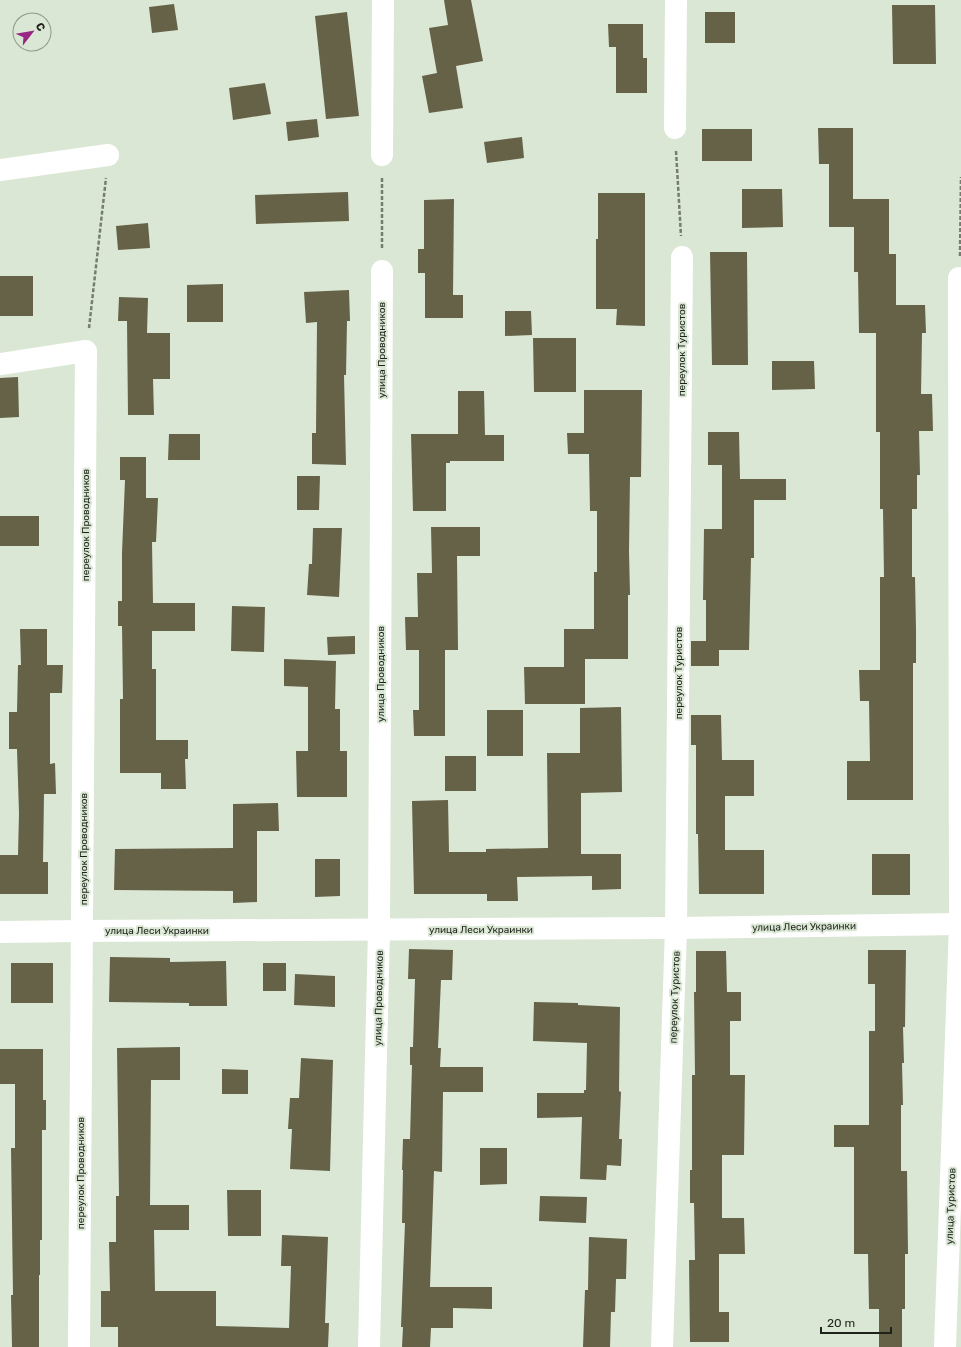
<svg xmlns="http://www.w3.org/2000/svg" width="961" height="1347" font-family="Rubik,sans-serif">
<rect width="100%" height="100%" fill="#dae7d4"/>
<path fill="#656247" d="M 444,0 L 471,0 L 483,61 L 456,66 L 463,108 L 429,113 L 422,76 L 437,73 L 429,28 L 448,25 Z
M 174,4 L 178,30 L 152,33 L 149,7 Z
M 892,5 L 935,5 L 936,64 L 893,64 Z
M 347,12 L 359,116 L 326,119 L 315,16 Z
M 705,12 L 735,12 L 735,43 L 705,43 Z
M 608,24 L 643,24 L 643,58 L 647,58 L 647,93 L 616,93 L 616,47 L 609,47 Z
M 265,83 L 271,114 L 233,120 L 229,88 Z
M 317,119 L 319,137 L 288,141 L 286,122 Z
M 818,128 L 853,128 L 853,199 L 889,199 L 889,254 L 896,254 L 896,305 L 925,305 L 926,333 L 922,333 L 921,394 L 932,394 L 933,431 L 919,431 L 920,475 L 917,475 L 917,509 L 912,509 L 912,577 L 915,577 L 916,630 L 916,663 L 913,663 L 913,800 L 847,800 L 847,761 L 870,761 L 869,701 L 860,701 L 859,670 L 880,670 L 880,577 L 884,577 L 883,509 L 880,509 L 880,432 L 876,432 L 876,333 L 859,333 L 858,272 L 854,272 L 854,227 L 829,227 L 829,164 L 819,164 Z
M 702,129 L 752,129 L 752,161 L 702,161 Z
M 522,137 L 524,158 L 487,163 L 484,142 Z
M 742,189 L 782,189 L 783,227 L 742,228 Z
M 348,192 L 349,221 L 256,224 L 255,195 Z
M 598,193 L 645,193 L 645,326 L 616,325 L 617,309 L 596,309 L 596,239 L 598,239 Z
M 454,199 L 453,295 L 463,295 L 463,318 L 425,318 L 425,273 L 418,273 L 418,249 L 424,249 L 424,200 Z
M 148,223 L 150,248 L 118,250 L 116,226 Z
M 710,252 L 747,252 L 748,365 L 712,365 Z
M 0,276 L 33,276 L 33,316 L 0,316 Z
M 223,284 L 223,322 L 187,322 L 187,285 Z
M 349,290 L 350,321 L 347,321 L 346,375 L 344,375 L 346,465 L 312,464 L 312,433 L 316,433 L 317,322 L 306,323 L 304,292 Z
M 119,297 L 148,298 L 147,333 L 170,333 L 170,379 L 153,379 L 154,415 L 128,415 L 127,321 L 118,321 Z
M 505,311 L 531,311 L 532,335 L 505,336 Z
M 533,338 L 576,338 L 576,392 L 534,392 Z
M 772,361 L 814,361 L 815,389 L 772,390 Z
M 18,377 L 19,417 L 0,418 L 0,378 Z
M 584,390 L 642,390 L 641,477 L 630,477 L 629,551 L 630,595 L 628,595 L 628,659 L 585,659 L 585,704 L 525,704 L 524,667 L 564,667 L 564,629 L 594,629 L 594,572 L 597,572 L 597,511 L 590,511 L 589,454 L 568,454 L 567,433 L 584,433 Z
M 458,391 L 484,391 L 485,435 L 504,435 L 504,461 L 450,461 L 450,463 L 446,463 L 446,511 L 413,511 L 411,434 L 458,434 Z
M 708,432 L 739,432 L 740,479 L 786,479 L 786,500 L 754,500 L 754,558 L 751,558 L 749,650 L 719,650 L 719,666 L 691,666 L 691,641 L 706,641 L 706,600 L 703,600 L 704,529 L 722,529 L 722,465 L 708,465 Z
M 169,434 L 200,434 L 200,460 L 168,460 Z
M 120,457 L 146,457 L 146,498 L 158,498 L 156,542 L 152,542 L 153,603 L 195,603 L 195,631 L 152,631 L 152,669 L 156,669 L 156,740 L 188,740 L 188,759 L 185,759 L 186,789 L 161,789 L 161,773 L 120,773 L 120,699 L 123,699 L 122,626 L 118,626 L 118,601 L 122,601 L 122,553 L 125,480 L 120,480 Z
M 297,476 L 320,476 L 319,510 L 297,510 Z
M 0,516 L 39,516 L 39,546 L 0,546 Z
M 431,527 L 480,527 L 480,556 L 457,556 L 458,650 L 445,650 L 445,736 L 414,736 L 413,710 L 419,710 L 419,650 L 406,650 L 405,617 L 418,617 L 417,573 L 432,573 Z
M 313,528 L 342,528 L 339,597 L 307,595 L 309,564 L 312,564 Z
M 232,606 L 265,607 L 264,652 L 231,651 Z
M 20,629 L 47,629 L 47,665 L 63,665 L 62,693 L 50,693 L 50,764 L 55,763 L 56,794 L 44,794 L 43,862 L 48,862 L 48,894 L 0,894 L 0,855 L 18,855 L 19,813 L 17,749 L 9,749 L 9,712 L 17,712 L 18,665 L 21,665 Z
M 355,636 L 355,654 L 328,655 L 327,637 Z
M 284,659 L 336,661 L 335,709 L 340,709 L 340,751 L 347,751 L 347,797 L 297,797 L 296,751 L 308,751 L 308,687 L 284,686 Z
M 621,707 L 622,792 L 581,793 L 581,854 L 621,854 L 621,889 L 592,890 L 592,876 L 517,877 L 518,901 L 487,901 L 487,894 L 414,894 L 412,801 L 448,800 L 449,852 L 486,852 L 486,849 L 548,848 L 547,753 L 580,753 L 580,708 Z
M 487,710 L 523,710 L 523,756 L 487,756 Z
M 691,715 L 721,715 L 722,760 L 754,760 L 754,796 L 725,796 L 725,850 L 764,850 L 764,894 L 699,894 L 698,834 L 696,834 L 696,745 L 691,745 Z
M 445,756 L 476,756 L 476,791 L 445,791 Z
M 278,803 L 279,831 L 257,831 L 257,902 L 233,903 L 233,891 L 114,890 L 115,849 L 233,848 L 233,804 Z
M 872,854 L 910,854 L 910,895 L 872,895 Z
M 315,859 L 340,859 L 340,896 L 315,897 Z
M 409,949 L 453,950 L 452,980 L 441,980 L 438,1048 L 441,1048 L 440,1067 L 483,1067 L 483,1092 L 443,1092 L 442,1172 L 434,1171 L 430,1287 L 492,1287 L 492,1309 L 453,1308 L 453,1328 L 431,1328 L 430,1347 L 402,1347 L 403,1327 L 401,1327 L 405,1223 L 402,1223 L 403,1170 L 402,1170 L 403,1139 L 410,1139 L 412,1065 L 410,1065 L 410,1047 L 413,1047 L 415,979 L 408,979 Z
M 868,950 L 906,950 L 905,1027 L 903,1027 L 904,1063 L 902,1063 L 903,1105 L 901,1105 L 901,1171 L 907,1171 L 908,1254 L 905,1254 L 905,1309 L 902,1309 L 902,1347 L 879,1347 L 879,1309 L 869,1309 L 868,1254 L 854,1254 L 854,1147 L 834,1147 L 834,1125 L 869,1125 L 869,1031 L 875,1031 L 875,984 L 868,984 Z
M 696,951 L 726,951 L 727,992 L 741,992 L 741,1021 L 730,1021 L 730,1075 L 745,1075 L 744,1155 L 722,1155 L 722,1218 L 744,1218 L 745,1254 L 719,1254 L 719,1312 L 729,1312 L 729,1342 L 690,1342 L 689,1260 L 695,1260 L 694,1203 L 690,1203 L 690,1170 L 692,1170 L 692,1075 L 695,1075 L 694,992 L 696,992 Z
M 110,957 L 170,958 L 170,962 L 226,961 L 227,1006 L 189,1006 L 189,1003 L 109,1002 Z
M 11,963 L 53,963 L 53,1003 L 11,1003 Z
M 263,963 L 286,963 L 286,991 L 263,991 Z
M 295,974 L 335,976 L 335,1007 L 294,1005 Z
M 534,1002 L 578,1003 L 578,1005 L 620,1007 L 619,1091 L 621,1092 L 619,1139 L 622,1139 L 621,1166 L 607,1165 L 606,1180 L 580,1179 L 582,1117 L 537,1118 L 537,1093 L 584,1093 L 584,1090 L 586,1090 L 587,1043 L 533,1041 Z
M 180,1047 L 180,1080 L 151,1080 L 150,1205 L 189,1205 L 189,1230 L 154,1230 L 155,1291 L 216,1291 L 216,1326 L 289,1328 L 291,1266 L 281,1266 L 282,1235 L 328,1237 L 325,1323 L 329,1323 L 328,1347 L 118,1347 L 118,1327 L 101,1327 L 101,1291 L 110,1291 L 109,1242 L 116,1242 L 116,1196 L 119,1196 L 117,1048 Z
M 0,1049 L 43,1049 L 43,1100 L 46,1100 L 46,1130 L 42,1130 L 42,1240 L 40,1240 L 40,1275 L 39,1275 L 39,1347 L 12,1347 L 11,1295 L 13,1295 L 11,1148 L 15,1148 L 15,1084 L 0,1084 Z
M 301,1058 L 333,1060 L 330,1171 L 290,1169 L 292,1129 L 288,1129 L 290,1098 L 299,1098 Z
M 222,1069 L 248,1070 L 248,1094 L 222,1094 Z
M 480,1148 L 507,1148 L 507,1184 L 480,1185 Z
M 227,1190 L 261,1190 L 261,1236 L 228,1236 Z
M 540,1196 L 587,1197 L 586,1223 L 539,1221 Z
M 589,1237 L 627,1239 L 626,1279 L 616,1279 L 615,1312 L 611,1312 L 610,1347 L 583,1347 L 585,1290 L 588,1290 Z"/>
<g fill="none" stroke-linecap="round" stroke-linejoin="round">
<path stroke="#757d70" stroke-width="2.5" stroke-dasharray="4 2" stroke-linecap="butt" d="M 676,151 L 681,236
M 382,248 L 382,177
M 960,256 L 961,177
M 89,328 L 106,178"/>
<path stroke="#fff" stroke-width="22" d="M 675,128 L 676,0
M 382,155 L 383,0
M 0,170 L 108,155
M 0,364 L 86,351 L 79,1347
M 369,1347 L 379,930 L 382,271
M 662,1347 L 676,928 L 682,257
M 945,1347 L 960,924 L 959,278"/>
<path stroke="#fff" stroke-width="22" d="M 0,932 L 82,931 L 676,928 L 961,924"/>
</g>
<g text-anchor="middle" stroke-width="4" stroke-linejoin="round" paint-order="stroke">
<g font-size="10" fill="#1e221b" stroke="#dae7d4">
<text transform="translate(381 350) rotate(-90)" y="4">улица Проводников</text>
<text transform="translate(681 350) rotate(-90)" y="4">переулок Туристов</text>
<text transform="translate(85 525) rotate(-90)" y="4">переулок Проводников</text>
<text transform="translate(678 673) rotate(-90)" y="4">переулок Туристов</text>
<text transform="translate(380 674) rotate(-90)" y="4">улица Проводников</text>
<text transform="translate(83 849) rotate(-90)" y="4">переулок Проводников</text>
<text transform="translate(804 926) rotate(-1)" y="4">улица Леси Украинки</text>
<text x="481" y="933">улица Леси Украинки</text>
<text x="157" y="934">улица Леси Украинки</text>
<text transform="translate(674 997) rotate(-88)" y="4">переулок Туристов</text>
<text transform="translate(378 998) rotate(-89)" y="4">улица Проводников</text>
<text transform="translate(80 1173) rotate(-90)" y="4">переулок Проводников</text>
<text transform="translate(950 1206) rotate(-88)" y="4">улица Туристов</text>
</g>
</g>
<g transform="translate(32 32) rotate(59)"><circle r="19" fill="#dae7d4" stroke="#8f988a"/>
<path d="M0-3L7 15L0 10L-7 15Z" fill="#992683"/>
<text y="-6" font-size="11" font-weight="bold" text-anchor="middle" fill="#1e221b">С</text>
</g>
<path d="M821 1327v6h70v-6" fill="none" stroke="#1e221b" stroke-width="2"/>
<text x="827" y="1327" font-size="12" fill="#1e221b" stroke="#dae7d4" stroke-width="3" paint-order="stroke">20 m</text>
</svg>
